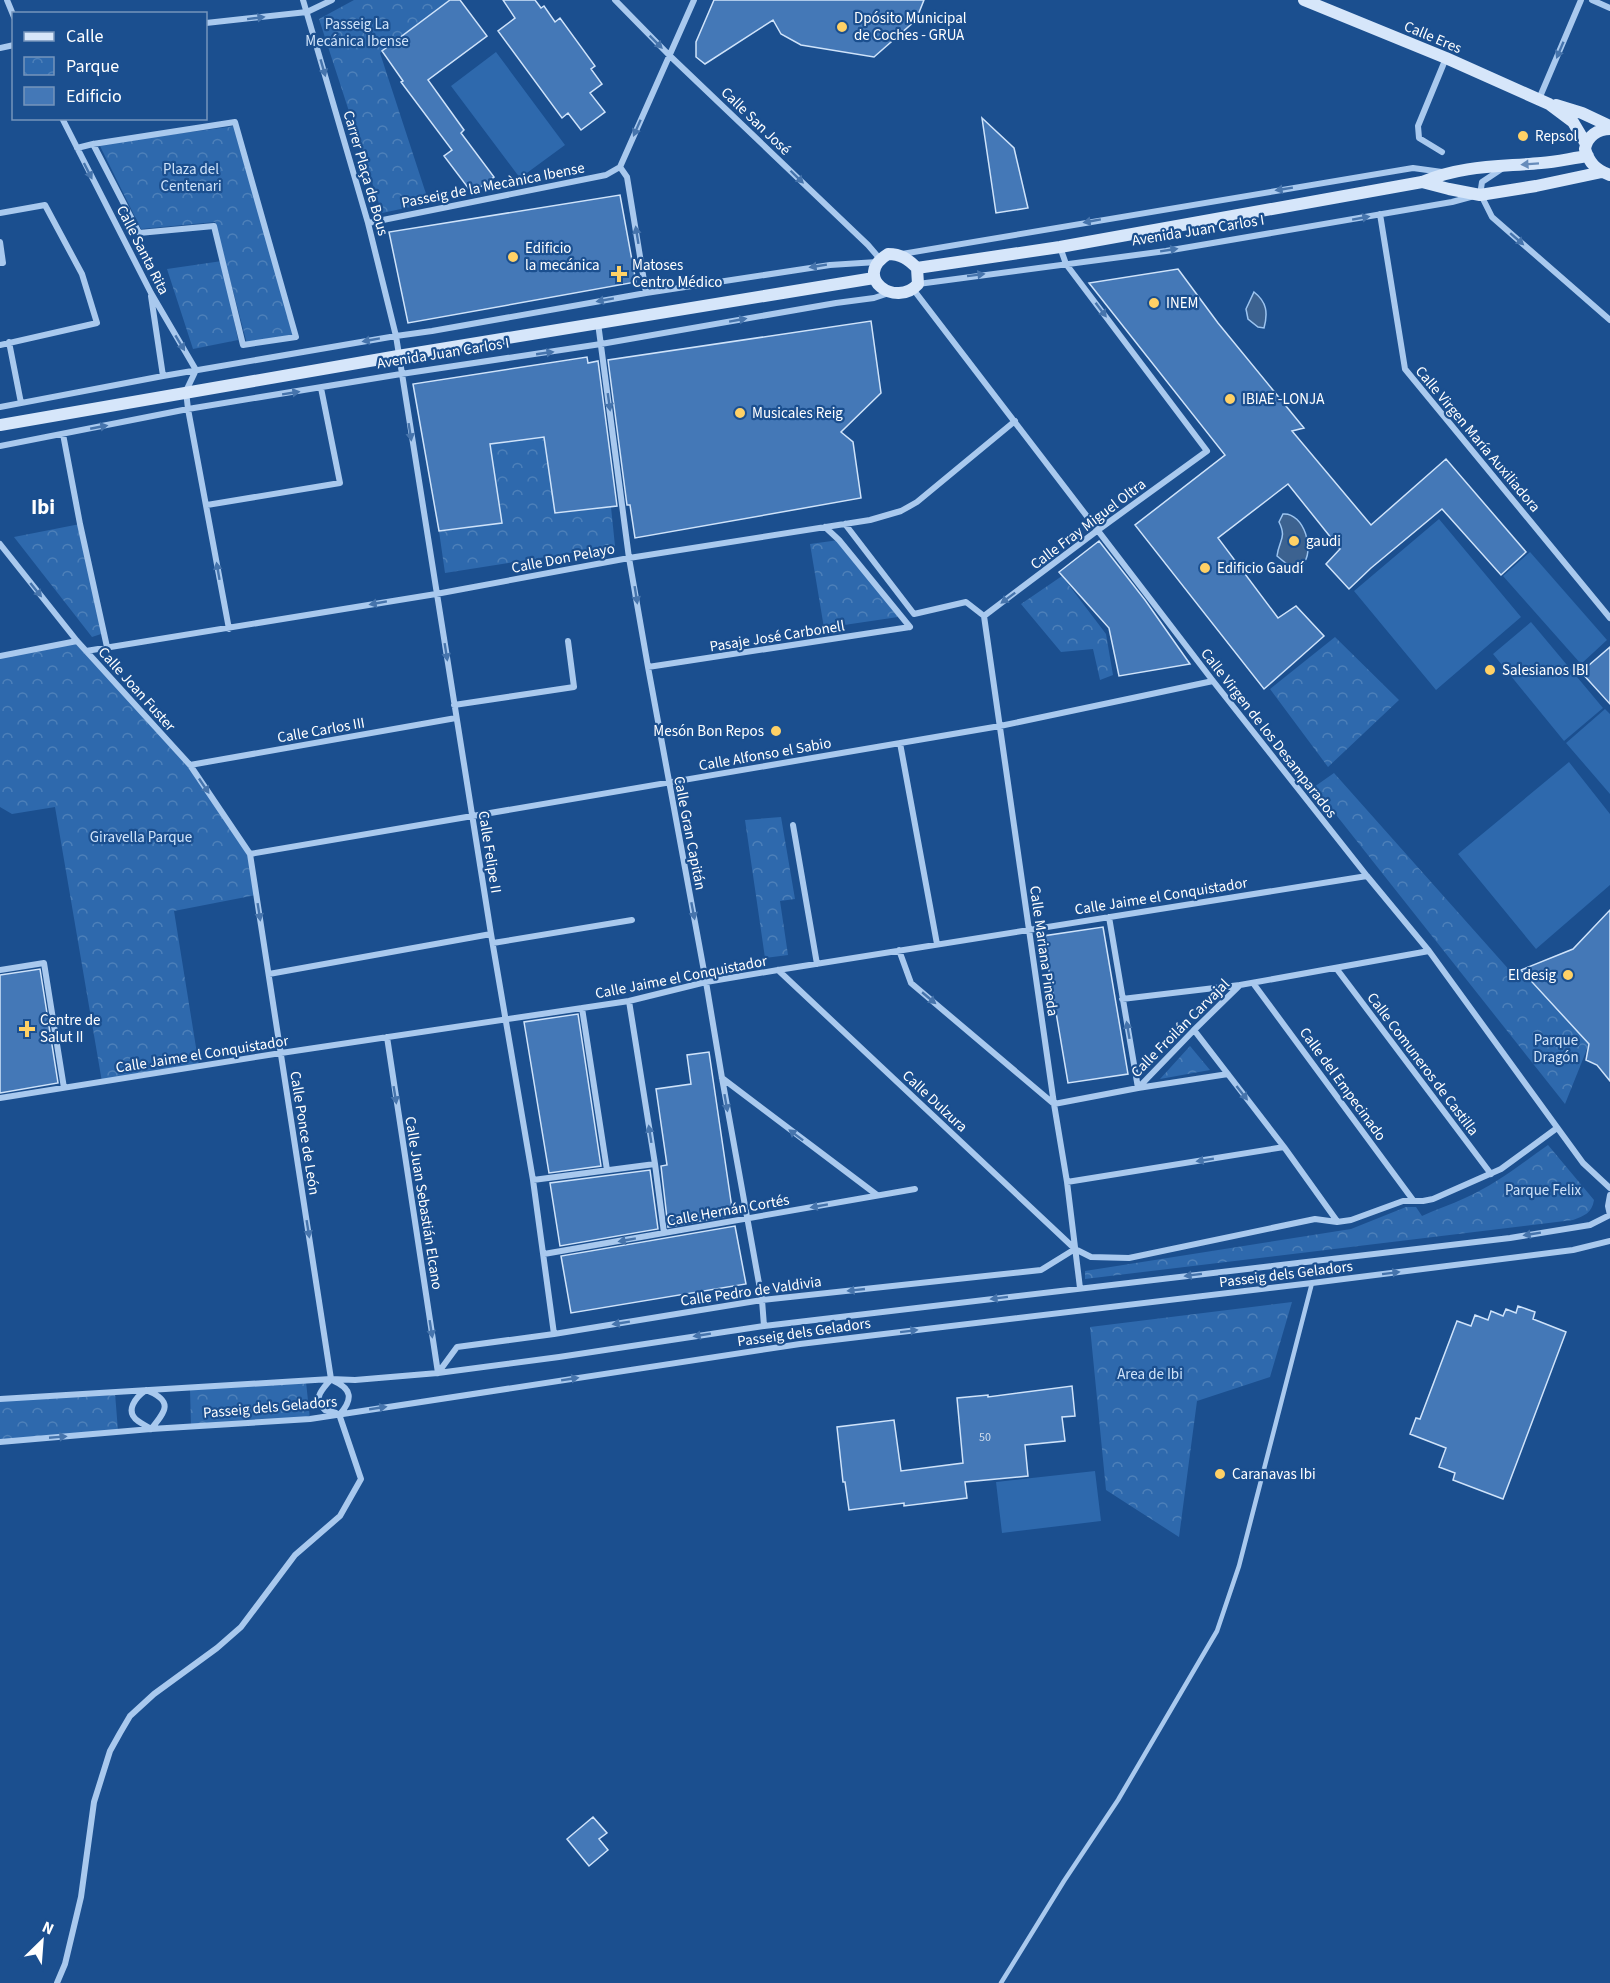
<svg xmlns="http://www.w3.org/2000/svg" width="1610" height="1983" font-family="'Source Sans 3',sans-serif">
<defs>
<pattern id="park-crowns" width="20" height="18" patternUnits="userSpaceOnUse" patternTransform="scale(1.5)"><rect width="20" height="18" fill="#2e69ad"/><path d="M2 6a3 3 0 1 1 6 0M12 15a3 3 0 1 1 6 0" fill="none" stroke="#4d80b9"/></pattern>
</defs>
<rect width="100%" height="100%" fill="#1b4f8f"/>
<path fill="url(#park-crowns)" d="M 354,0 L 453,0 L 380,53 L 429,203 L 382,213 L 319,19 Z
M 236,126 L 296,337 L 247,344 L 215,222 L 141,229 L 99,144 Z
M 222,261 L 238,340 L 193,349 L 167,269 Z
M 544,437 L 555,513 L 611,507 L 615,546 L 445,573 L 439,531 L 501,523 L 490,444 Z
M 80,524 L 104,633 L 92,637 L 14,537 Z
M 839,540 L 898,617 L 824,628 L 810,544 Z
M 1062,576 L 1106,634 L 1113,675 L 1100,680 L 1093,649 L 1061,652 L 1021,604 Z
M 1335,637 L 1399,700 L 1328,767 L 1270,689 Z
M 77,641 L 190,765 L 250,854 L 256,895 L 174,911 L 199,1066 L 102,1082 L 55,807 L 12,814 L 0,807 L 0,656 Z
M 1334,773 L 1512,973 L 1521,970 L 1589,1044 L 1565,1104 L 1314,787 Z
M 781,817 L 795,899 L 780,901 L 788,955 L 765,958 L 745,820 Z
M 1190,1046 L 1210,1070 L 1160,1079 Z
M 1548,1145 L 1594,1200 C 1592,1213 1584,1216 1573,1220 L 1085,1279 L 1085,1271 L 1351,1229 L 1406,1207 L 1416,1207 L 1422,1216 C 1436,1209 1451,1205 1465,1198 C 1495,1185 1521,1164 1548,1145 Z
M 1292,1302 L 1270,1377 L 1197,1401 L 1179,1537 L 1106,1490 L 1090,1327 Z
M 306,1382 L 310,1419 L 191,1426 L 190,1389 Z
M 115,1393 L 118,1431 L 0,1442 L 0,1399 Z"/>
<path fill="#2e69ad" d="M 496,52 L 565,145 L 520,178 L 451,86 Z
M 1439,519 L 1521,617 L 1436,690 L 1354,591 Z
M 1530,552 L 1607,640 L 1581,664 L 1503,576 Z
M 1531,622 L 1603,708 L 1564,741 L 1493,654 Z
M 1605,709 L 1610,714 L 1610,794 L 1566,743 Z
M 1569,762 L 1610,814 L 1610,885 L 1536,949 L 1458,854 Z
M 1095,1471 L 1101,1521 L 1002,1533 L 996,1482 Z"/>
<path fill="#3c6290" stroke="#9cc4f0" stroke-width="1.5" d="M 1254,292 C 1267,302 1268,313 1264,328 L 1258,327 L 1248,319 L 1246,309 Z
M 1283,514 C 1304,512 1316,552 1302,565 L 1288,565 L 1277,556 C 1279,540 1287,538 1279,522 Z"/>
<path fill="#4478b7" stroke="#cfe3fa" stroke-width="1.5" d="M 450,0 L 460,0 L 487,36 L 428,80 L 464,130 L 461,133 L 494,177 L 472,193 L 444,156 L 452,150 L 401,82 L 403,81 L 382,51 Z
M 503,0 L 535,0 L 541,8 L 544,6 L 555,22 L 560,18 L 595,66 L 591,69 L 602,84 L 590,93 L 605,112 L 581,130 L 568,113 L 562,118 L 498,31 L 515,18 Z
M 714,0 L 924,0 L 916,20 L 874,57 L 801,45 L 781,34 L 773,20 L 705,64 L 696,57 L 696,42 Z
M 982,118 L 1014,148 L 1028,208 L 996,213 Z
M 620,195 L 636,282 L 408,323 L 389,232 Z
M 1178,269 L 1218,323 L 1304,428 L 1292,431 L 1371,525 L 1446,459 L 1526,552 L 1501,575 L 1442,509 L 1371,568 L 1349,589 L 1326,564 L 1340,549 L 1288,484 L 1218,538 L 1278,618 L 1296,606 L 1324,636 L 1264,689 L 1135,525 L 1225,455 L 1089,283 Z
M 871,321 L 881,393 L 841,432 L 853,442 L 861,498 L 635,538 L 630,505 L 627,505 L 608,360 Z
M 587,357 L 588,363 L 598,361 L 617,506 L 555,513 L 544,437 L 490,444 L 502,523 L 439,531 L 413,384 Z
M 1099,541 L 1145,600 L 1190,664 L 1119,676 L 1109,628 L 1059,572 Z
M 1610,647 L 1610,704 L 1581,672 Z
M 1610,910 L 1610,1081 L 1597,1065 L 1586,1060 L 1589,1044 L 1521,970 L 1573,949 Z
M 1103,927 L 1128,1074 L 1068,1083 L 1043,936 Z
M 40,969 L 58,1083 L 0,1093 L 0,975 Z
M 578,1014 L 601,1166 L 549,1173 L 524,1022 Z
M 709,1052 L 733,1215 L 668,1227 L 661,1166 L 667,1165 L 656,1089 L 691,1084 L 687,1055 Z
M 650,1170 L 658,1229 L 560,1246 L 550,1183 Z
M 735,1226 L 746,1284 L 571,1313 L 561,1256 Z
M 1518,1306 L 1535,1312 L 1533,1319 L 1566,1332 L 1503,1499 L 1453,1480 L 1455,1473 L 1439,1467 L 1446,1448 L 1410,1434 L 1416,1418 L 1420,1419 L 1457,1321 L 1471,1326 L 1475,1315 L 1488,1320 L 1491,1311 L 1503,1316 L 1506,1309 L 1516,1313 Z
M 1072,1386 L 1075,1416 L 1062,1417 L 1065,1441 L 1025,1445 L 1028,1476 L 965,1482 L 967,1498 L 904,1506 L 904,1503 L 849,1510 L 845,1482 L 843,1482 L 837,1427 L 894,1420 L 901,1471 L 963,1463 L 957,1398 L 988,1395 L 988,1397 Z
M 593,1817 L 607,1833 L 599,1839 L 608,1850 L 589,1866 L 567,1839 Z"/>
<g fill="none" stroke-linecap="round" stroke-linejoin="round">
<path stroke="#a9c9ee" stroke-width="4.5" d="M 1001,1983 L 1064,1881 L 1118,1800 L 1217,1631 L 1239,1566 L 1312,1283"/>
<path stroke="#a9c9ee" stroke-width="6" d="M 7,0 L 14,17
M 303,0 L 368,223 L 396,336 L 491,934 L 533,1180 L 554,1334
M 615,0 L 669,55 L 868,245 L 880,259
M 1592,0 L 1610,8
M 206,23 L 307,12 L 332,0
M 0,48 L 14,45
M 1539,99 L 1581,0
M 62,118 L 151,293 L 196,370 L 186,391 L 188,409 L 229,629
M 77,148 L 93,144 L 235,122 L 296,337 L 243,345 L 214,226 L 139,233 L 93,144
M 1442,152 L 1419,138 L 1418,126 L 1446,58
M 620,167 L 694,0
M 620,167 L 627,177 L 646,293
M 1480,195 L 1482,182 L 1503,168
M 1481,195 L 1492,217 L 1610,320
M 0,213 L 45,205 L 82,274 L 97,323 L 0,345
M 1380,214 L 1405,369 L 1610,618
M 368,223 L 606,175 L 620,167
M 0,242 L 3,263 L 0,263
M 902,254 L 1413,168 L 1442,172
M 918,284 L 1166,251 L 1452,202 L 1474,196
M 913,289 L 1213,681 L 1367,876 L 1429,951 L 1583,1163 L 1610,1188
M 151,296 L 163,376
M 598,323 L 629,558 L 648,667 L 706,982 L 722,1078 L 762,1300 L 764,1326
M 9,342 L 21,403
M 0,407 L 163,376 L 396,336 L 432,331 L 646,293 L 830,265 L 877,262
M 63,434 L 80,524 L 107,647
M 0,446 L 188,409 L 401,374 L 601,344 L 836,303 L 874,298 L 889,293
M 207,505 L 340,483 L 321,388
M 845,524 L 914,614 L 966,602 L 984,616
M 825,527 L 839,540 L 910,627
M 0,544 L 77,641 L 190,765 L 250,854 L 331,1379
M 984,616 L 1054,1104 L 1067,1182 L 1080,1288
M 984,616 L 1098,530 L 1207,451 L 1066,264 L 1060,247
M 86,651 L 436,594 L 629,558 L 870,520 L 901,511 L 917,502 L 1015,421
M 0,656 L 77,641
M 648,667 L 910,627
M 454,705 L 574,687 L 568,641
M 900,743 L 937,944
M 190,765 L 456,718
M 793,825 L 817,964
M 250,854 L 1000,726 L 1213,681
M 1109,917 L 1138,1088 L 1228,1074
M 493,943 L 632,920
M 899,950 L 911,983 L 1054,1104 L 1138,1088 L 1194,1030 L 1240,985 L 1429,951
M 1336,968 L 1491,1174
M 0,970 L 44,963 L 64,1088
M 778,970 L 1075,1249 L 1091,1257 L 1129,1258 L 1315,1219 L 1337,1222 L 1351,1220 L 1403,1201 L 1423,1201 L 1433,1199 L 1501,1169 L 1557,1128
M 269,974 L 491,934
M 1253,983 L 1413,1200
M 1122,999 L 1240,985
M 629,1001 L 655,1164 L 664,1233
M 582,1008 L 607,1170
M 1194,1030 L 1284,1147 L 1337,1221
M 387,1037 L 438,1373
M 722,1078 L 877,1195
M 0,1098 L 281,1053 L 629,1001 L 706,982 L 778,970 L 1367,876
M 533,1180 L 655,1164
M 1067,1182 L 1284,1147
M 1610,1195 L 1608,1206 L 1610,1215
M 544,1254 L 915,1189
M 438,1373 L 457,1347 L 554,1334 L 762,1300 L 1041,1270 L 1075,1249
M 331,1379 C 322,1390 312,1398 325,1410 L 336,1413
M 334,1381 C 352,1389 353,1399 340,1414
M 146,1390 C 174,1401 166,1411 151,1429 C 147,1426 142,1424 138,1421 C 124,1411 136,1397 146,1390 Z
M 0,1399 L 331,1379 L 355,1380 L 438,1373 L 559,1357 L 764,1326 L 1510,1238 L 1590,1225 L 1610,1215
M 0,1442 L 151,1429 L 310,1419 L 800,1344 L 1312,1283 L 1573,1250 L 1610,1241
M 57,1983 L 65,1964 L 81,1897 L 94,1802 L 110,1751 L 120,1733 L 130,1716 L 154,1694 L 217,1648 L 241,1627 L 295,1555 L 340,1516 L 361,1479 L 339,1414"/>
<path stroke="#d6e6fa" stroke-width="12" d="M 1304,0 L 1446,58 L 1549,104 L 1573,122 L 1586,144
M 1556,105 L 1582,113 L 1610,126
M 1610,129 C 1598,129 1587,136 1585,149 C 1589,163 1596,170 1610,175
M 1422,182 L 1449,189 L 1480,195 L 1536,186 L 1602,172
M 888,254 C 901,254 908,259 917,268 L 918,284 C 896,309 851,277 888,254 Z
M 917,268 L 1060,247 L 1422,182 C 1463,165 1498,167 1541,163 C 1557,162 1572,158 1588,156
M 0,425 L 398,356 L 874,278"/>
</g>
<defs><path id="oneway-solid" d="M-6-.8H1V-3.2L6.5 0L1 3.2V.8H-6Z" transform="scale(1.5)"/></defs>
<g fill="#4674ac">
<use href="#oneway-solid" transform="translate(256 18) rotate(-7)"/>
<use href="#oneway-solid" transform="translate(656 42) rotate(45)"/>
<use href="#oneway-solid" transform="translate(1560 50) rotate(113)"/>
<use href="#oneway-solid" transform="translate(323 68) rotate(74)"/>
<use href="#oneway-solid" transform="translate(637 128) rotate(114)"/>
<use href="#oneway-solid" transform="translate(88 171) rotate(63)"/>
<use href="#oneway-solid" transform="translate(797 177) rotate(44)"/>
<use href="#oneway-solid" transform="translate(1284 189) rotate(171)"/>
<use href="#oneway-solid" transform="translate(1361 218) rotate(-10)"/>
<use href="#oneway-solid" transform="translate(1092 221) rotate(170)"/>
<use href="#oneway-solid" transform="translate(637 235) rotate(-99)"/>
<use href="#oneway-solid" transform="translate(1517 239) rotate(41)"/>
<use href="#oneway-solid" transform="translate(1169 250) rotate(-9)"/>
<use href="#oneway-solid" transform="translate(818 266) rotate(171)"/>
<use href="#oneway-solid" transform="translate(976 275) rotate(-7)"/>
<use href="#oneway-solid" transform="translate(605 300) rotate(170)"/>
<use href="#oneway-solid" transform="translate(1101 310) rotate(53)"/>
<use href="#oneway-solid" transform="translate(738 320) rotate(-10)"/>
<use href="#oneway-solid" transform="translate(371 340) rotate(170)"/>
<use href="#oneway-solid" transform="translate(180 343) rotate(59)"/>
<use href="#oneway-solid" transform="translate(545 353) rotate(-8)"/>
<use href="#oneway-solid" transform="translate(291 393) rotate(-9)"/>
<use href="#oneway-solid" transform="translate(609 402) rotate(82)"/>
<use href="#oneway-solid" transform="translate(99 427) rotate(-11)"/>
<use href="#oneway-solid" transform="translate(410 432) rotate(81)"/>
<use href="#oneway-solid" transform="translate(218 571) rotate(-100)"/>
<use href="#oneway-solid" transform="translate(36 590) rotate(51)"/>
<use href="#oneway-solid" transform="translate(636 595) rotate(81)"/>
<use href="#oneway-solid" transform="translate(1008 598) rotate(143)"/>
<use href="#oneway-solid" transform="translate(378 603) rotate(170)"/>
<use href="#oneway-solid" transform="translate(446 652) rotate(81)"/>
<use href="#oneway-solid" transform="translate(204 786) rotate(56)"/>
<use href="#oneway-solid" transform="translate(693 911) rotate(79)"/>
<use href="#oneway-solid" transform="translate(259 912) rotate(81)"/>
<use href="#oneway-solid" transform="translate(929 998) rotate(40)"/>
<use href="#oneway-solid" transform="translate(1128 1030) rotate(-100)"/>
<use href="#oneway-solid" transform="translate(1242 1093) rotate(52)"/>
<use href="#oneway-solid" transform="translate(395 1095) rotate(81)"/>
<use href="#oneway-solid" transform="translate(726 1103) rotate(80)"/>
<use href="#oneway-solid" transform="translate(650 1134) rotate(-99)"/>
<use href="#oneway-solid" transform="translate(796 1135) rotate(-143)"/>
<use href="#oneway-solid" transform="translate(1205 1160) rotate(171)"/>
<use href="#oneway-solid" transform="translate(819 1206) rotate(170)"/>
<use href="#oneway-solid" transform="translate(308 1229) rotate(81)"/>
<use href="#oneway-solid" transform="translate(1532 1234) rotate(171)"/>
<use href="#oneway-solid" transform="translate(627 1240) rotate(170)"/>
<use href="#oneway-solid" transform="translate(1391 1273) rotate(-7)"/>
<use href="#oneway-solid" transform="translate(1193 1275) rotate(173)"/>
<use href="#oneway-solid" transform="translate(856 1290) rotate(174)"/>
<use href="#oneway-solid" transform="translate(999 1298) rotate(173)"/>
<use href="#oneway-solid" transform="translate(621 1323) rotate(171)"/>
<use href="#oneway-solid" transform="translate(431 1329) rotate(81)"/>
<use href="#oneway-solid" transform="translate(909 1331) rotate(-7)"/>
<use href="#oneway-solid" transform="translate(702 1335) rotate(171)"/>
<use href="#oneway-solid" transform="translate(570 1379) rotate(-9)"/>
<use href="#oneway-solid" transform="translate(378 1408) rotate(-9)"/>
<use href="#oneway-solid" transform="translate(58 1437) rotate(-5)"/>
</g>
<use fill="#668bba" href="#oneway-solid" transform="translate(1530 164) rotate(176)"/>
<g fill="#ffd166" stroke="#1b4f8f" stroke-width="2">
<circle cx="842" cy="27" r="6"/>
<circle cx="1523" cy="136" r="6"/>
<circle cx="513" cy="257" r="6"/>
<path d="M616 265h6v6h6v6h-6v6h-6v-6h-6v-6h6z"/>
<circle cx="1154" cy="303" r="6"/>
<circle cx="1230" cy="399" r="6"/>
<circle cx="740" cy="413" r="6"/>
<circle cx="1294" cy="541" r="6"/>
<circle cx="1205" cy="568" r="6"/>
<circle cx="1490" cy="670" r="6"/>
<circle cx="776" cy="731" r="6"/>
<circle cx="1568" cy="975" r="6"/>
<path d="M24 1020h6v6h6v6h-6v6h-6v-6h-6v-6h6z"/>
<circle cx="1220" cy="1474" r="6"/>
</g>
<g text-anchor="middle" stroke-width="4.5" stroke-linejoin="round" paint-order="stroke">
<g font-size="12" fill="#d0dded">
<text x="985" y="1441">50</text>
</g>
<g font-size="15" fill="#fff" stroke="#1b4f8f" text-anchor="start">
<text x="854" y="23">Dpósito Municipal<tspan x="854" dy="17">de Coches - GRUA</tspan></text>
<text x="1535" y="141">Repsol</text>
<text x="525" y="253">Edificio<tspan x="525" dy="17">la mecánica</tspan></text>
<text x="632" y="270">Matoses<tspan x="632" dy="17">Centro Médico</tspan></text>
<text x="1166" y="308">INEM</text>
<text x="1242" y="404">IBIAE -LONJA</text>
<text x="752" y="418">Musicales Reig</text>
<text x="1306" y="546">gaudi</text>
<text x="1217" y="573">Edificio Gaudí</text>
<text x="1502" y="675">Salesianos IBI</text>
<text x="764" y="736" text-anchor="end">Mesón Bon Repos</text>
<text x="1556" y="980" text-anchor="end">El desig</text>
<text x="40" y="1025">Centre de<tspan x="40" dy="17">Salut II</tspan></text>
<text x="1232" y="1479">Caranavas Ibi</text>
</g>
<g font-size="15" fill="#cfe3fa" stroke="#1b4f8f">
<text x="357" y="29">Passeig La<tspan x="357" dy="17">Mecánica Ibense</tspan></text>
<text x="191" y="174">Plaza del<tspan x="191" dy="17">Centenari</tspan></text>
<text x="141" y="842">Giravella Parque</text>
<text x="1556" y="1045">Parque<tspan x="1556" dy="17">Dragón</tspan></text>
<text x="1543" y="1195">Parque Felix</text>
<text x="1150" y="1379">Area de Ibi</text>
</g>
<g font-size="15" fill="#fff" stroke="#1b4f8f">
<text transform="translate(1433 37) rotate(23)" y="5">Calle Eres</text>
<text transform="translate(756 121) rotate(44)" y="5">Calle San José</text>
<text transform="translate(366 173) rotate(74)" y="5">Carrer Plaça de Bous</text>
<text transform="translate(493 185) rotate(-11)" y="5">Passeig de la Mecànica Ibense</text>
<text transform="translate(1198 230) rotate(-9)" y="5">Avenida Juan Carlos I</text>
<text transform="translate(143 250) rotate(63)" y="5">Calle Santa Rita</text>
<text transform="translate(443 353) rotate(-9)" y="5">Avenida Juan Carlos I</text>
<text transform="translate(1478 439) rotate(50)" y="5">Calle Virgen María Auxiliadora</text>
<text transform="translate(1088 524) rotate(-37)" y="5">Calle Fray Miguel Oltra</text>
<text transform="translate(563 558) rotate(-11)" y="5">Calle Don Pelayo</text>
<text transform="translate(777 636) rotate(-9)" y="5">Pasaje José Carbonell</text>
<text transform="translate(137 689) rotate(48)" y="5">Calle Joan Fuster</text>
<text transform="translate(321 730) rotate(-10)" y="5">Calle Carlos III</text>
<text transform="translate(1269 733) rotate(52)" y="5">Calle Virgen de los Desamparados</text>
<text transform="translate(765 754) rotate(-10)" y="5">Calle Alfonso el Sabio</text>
<text transform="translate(690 833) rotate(79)" y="5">Calle Gran Capitán</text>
<text transform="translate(490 852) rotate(81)" y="5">Calle Felipe II</text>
<text transform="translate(1161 896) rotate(-9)" y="5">Calle Jaime el Conquistador</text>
<text transform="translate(1044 951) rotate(82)" y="5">Calle Mariana Pineda</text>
<text transform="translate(681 977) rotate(-11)" y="5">Calle Jaime el Conquistador</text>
<text transform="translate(1180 1028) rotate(-45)" y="5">Calle Froilán Carvajal</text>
<text transform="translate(202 1054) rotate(-9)" y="5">Calle Jaime el Conquistador</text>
<text transform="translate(1423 1064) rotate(53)" y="5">Calle Comuneros de Castilla</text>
<text transform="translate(1343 1084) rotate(54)" y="5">Calle del Empecinado</text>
<text transform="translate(935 1101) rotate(43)" y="5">Calle Dulzura</text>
<text transform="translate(305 1133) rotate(81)" y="5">Calle Ponce de León</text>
<text transform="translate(424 1203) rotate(81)" y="5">Calle Juan Sebastián Elcano</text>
<text transform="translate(728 1210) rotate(-10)" y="5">Calle Hernán Cortés</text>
<text transform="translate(1286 1274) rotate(-7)" y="5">Passeig dels Geladors</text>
<text transform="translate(751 1291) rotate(-8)" y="5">Calle Pedro de Valdivia</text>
<text transform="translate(804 1332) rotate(-8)" y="5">Passeig dels Geladors</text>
<text transform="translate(270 1407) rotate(-5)" y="5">Passeig dels Geladors</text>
</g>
<g font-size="21" font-weight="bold" fill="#fff" stroke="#1b4f8f">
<text x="43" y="514">Ibi</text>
</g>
</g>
<rect x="12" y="12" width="195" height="108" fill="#1b4f8f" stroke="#7695bc" stroke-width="1.5"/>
<rect x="24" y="32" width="30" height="9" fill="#d6e6fa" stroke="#7695bc" stroke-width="1.5"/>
<text x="66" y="42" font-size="18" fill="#ffffff">Calle</text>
<rect x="24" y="57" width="30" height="18" fill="url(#park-crowns)" stroke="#7695bc" stroke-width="1.5"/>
<text x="66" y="72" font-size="18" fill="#ffffff">Parque</text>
<rect x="24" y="87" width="30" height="18" fill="#4478b7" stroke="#7695bc" stroke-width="1.5"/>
<text x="66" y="102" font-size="18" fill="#ffffff">Edificio</text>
<g transform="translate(42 1941) rotate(25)" stroke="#1b4f8f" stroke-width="4.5" paint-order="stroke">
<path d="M0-4.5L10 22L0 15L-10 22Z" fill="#ffffff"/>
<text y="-9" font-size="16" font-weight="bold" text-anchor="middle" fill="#ffffff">N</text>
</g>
</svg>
